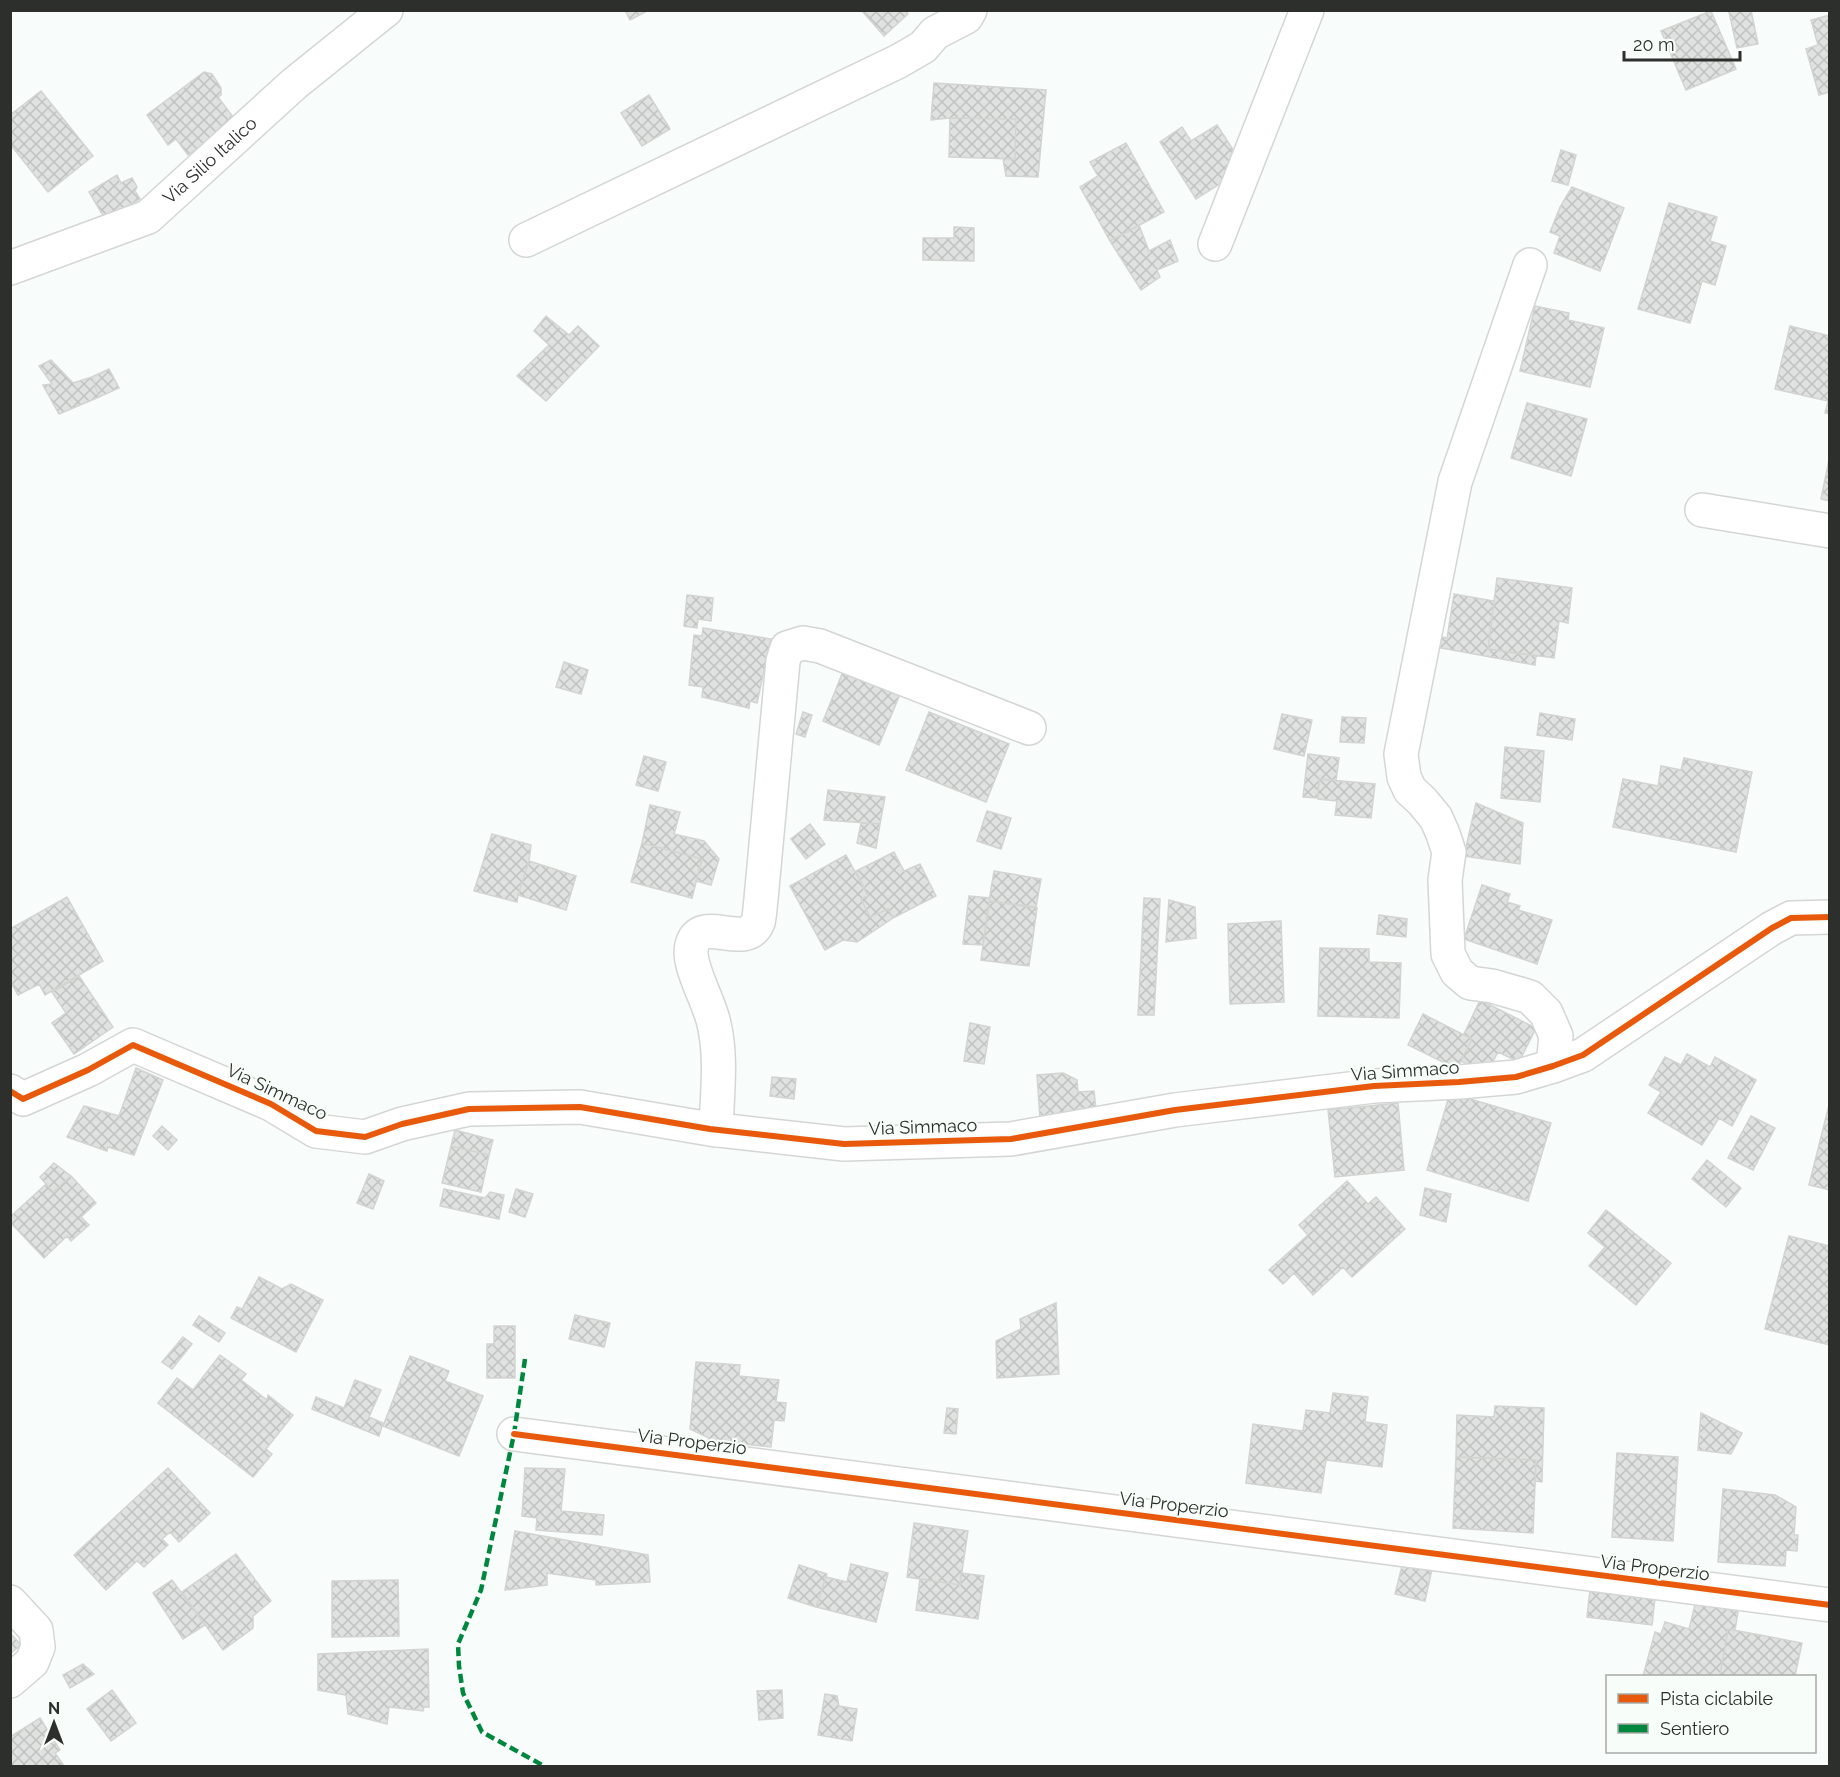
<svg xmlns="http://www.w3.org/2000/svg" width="1840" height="1777" font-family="Raleway,sans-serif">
<defs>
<pattern id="building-cross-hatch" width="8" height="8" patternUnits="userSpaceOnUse" patternTransform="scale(1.5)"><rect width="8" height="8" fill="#dfe2e0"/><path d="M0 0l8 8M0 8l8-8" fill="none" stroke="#c0c2c0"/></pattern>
</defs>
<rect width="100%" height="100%" fill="#f8fcfa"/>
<path fill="url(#building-cross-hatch)" stroke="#d2d4d2" stroke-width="1.5" d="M 625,10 L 649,10 L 630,20 Z
M 905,10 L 908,14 L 884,36 L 862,11 Z
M 1734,10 L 1751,10 L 1758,44 L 1737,48 L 1729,12 Z
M 1711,11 L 1736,69 L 1686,90 L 1661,31 Z
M 1830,15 L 1830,92 L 1819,95 L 1806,49 L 1818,45 L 1811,20 Z
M 204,72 L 212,74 L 221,88 L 221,95 L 218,97 L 239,125 L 209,140 L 188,155 L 176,139 L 168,145 L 147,115 Z
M 934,83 L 1046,90 L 1038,177 L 1006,176 L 1003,159 L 1015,159 L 1016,119 L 950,118 L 931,120 Z
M 41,91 L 93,156 L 48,192 L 10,144 L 10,115 Z
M 649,95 L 670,129 L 642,146 L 621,113 Z
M 950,118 L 1016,119 L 1015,159 L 949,157 Z
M 1217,125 L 1245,168 L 1196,199 L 1160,142 L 1182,127 L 1191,141 Z
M 1126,143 L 1164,212 L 1110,241 L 1080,187 L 1098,176 L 1090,162 Z
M 1561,150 L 1576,155 L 1568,185 L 1552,181 Z
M 117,175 L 121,183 L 132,178 L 137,187 L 135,191 L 140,199 L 105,219 L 89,192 Z
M 1572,187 L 1624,208 L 1600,271 L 1554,253 L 1560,236 L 1550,232 L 1560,207 Z
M 1669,203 L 1717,217 L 1710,241 L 1726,246 L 1715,285 L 1702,281 L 1690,323 L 1638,309 Z
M 1139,225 L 1149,251 L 1170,240 L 1178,261 L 1157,270 L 1160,277 L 1141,290 L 1110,241 Z
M 954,227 L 974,228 L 974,261 L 923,260 L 923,238 L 954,238 Z
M 1535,306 L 1569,313 L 1568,320 L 1604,328 L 1590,387 L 1520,371 Z
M 546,316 L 569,335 L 578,326 L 599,346 L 546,401 L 517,376 L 549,345 L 534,331 Z
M 1790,326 L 1830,336 L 1830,414 L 1825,413 L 1828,401 L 1775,389 Z
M 51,360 L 73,383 L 92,377 L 99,397 L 59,414 L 43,385 L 52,384 L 39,366 Z
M 109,369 L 119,388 L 99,397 L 92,377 Z
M 1527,403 L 1587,419 L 1571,476 L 1511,458 Z
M 1830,455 L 1830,501 L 1821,499 Z
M 1497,578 L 1572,588 L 1568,623 L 1559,621 L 1554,658 L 1488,649 Z
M 1454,594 L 1494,601 L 1488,649 L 1536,656 L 1535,665 L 1435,647 L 1437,636 L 1447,638 Z
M 687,595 L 713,598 L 711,621 L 698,619 L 697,628 L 684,626 Z
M 703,628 L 771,639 L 757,703 L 750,701 L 749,708 L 702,697 L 703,687 L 689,685 L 694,635 L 702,636 Z
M 564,662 L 588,670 L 581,694 L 556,687 Z
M 846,664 L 903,687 L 879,745 L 823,721 Z
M 803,712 L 812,715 L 805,737 L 796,734 Z
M 929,712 L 1009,744 L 986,802 L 906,770 Z
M 1540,713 L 1575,719 L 1572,740 L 1537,735 Z
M 1282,714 L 1312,720 L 1304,756 L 1274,749 Z
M 1342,717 L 1366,718 L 1364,743 L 1340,742 Z
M 1505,747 L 1544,751 L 1540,802 L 1501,798 Z
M 1308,754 L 1339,758 L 1336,781 L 1319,779 L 1317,798 L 1303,797 Z
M 644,756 L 666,762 L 658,791 L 636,785 Z
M 1684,758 L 1752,772 L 1736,852 L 1613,827 L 1623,779 L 1658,786 L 1661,766 L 1681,770 Z
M 1319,779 L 1375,784 L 1371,818 L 1335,815 L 1337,801 L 1318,799 Z
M 828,790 L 885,797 L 880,824 L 824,820 Z
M 1476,803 L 1523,823 L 1520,864 L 1464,856 Z
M 650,805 L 680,812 L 674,834 L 704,841 L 719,859 L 711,885 L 696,881 L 702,859 L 642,843 Z
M 987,811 L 1011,818 L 1001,849 L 977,841 Z
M 861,823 L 880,824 L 876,848 L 857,843 Z
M 810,824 L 825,844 L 806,859 L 791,839 Z
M 492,834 L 531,845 L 529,861 L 518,895 L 517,902 L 474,891 Z
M 642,843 L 702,859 L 692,898 L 631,882 Z
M 894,852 L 904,871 L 920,864 L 936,896 L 893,918 L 888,909 L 870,917 L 861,899 L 868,896 L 856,871 Z
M 846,855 L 868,896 L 861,899 L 870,917 L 888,909 L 893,918 L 857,942 L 843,940 L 825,950 L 790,886 Z
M 529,861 L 576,876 L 566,910 L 518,895 Z
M 994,871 L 1041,879 L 1036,907 L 989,901 Z
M 1482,885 L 1510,894 L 1507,902 L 1520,906 L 1518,910 L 1552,920 L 1537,964 L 1464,939 Z
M 969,896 L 990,898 L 983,945 L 963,944 Z
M 67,897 L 103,961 L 45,995 L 39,984 L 18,995 L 10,981 L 10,929 Z
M 1144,898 L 1160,899 L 1154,1015 L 1138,1015 Z
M 1169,900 L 1195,907 L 1196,938 L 1166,942 Z
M 989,901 L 1037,908 L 1029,966 L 981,960 Z
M 1379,915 L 1407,919 L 1406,937 L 1377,934 Z
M 1281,921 L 1284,1002 L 1230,1004 L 1228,924 Z
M 1320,948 L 1369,949 L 1369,962 L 1401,963 L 1399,1018 L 1318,1016 Z
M 79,976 L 113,1027 L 74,1054 L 52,1023 L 66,1013 L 52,992 Z
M 1480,1000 L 1536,1028 L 1519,1062 L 1498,1052 L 1487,1073 L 1461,1061 L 1472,1039 L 1464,1034 Z
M 1423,1014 L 1472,1039 L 1457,1069 L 1408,1045 Z
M 970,1023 L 990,1027 L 984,1064 L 964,1061 Z
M 1687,1054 L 1710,1067 L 1715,1057 L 1756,1080 L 1732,1126 L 1719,1118 L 1702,1145 L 1648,1113 L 1661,1092 L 1649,1085 L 1665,1057 L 1681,1065 Z
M 136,1068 L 163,1080 L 134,1155 L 108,1147 L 107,1151 L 67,1137 L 84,1106 L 119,1116 Z
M 1063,1073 L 1077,1080 L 1078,1092 L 1094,1091 L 1096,1110 L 1040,1119 L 1037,1075 Z
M 772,1077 L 796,1079 L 794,1099 L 770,1096 Z
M 1450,1093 L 1551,1123 L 1528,1201 L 1427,1170 Z
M 1830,1101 L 1830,1190 L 1809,1185 Z
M 1398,1103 L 1404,1170 L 1335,1177 L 1328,1110 Z
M 1751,1116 L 1775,1128 L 1753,1170 L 1728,1158 Z
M 162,1126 L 177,1140 L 168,1150 L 153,1136 Z
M 455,1130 L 493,1140 L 489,1155 L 451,1146 Z
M 451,1146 L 489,1155 L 481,1192 L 442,1183 Z
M 1707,1160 L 1741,1188 L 1726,1207 L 1692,1179 Z
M 54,1163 L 71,1176 L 53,1192 L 40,1177 Z
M 369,1174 L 384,1181 L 373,1209 L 357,1203 Z
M 71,1176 L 96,1203 L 81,1217 L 89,1225 L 71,1241 L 67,1236 L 44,1258 L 10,1222 L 10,1217 L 46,1184 L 53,1192 Z
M 1347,1181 L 1368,1204 L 1376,1197 L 1405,1229 L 1352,1277 L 1343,1267 L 1313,1295 L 1294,1273 L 1283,1284 L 1269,1270 L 1308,1235 L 1299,1225 Z
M 1425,1188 L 1451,1194 L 1446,1222 L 1420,1215 Z
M 444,1189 L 485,1198 L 490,1192 L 504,1195 L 499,1219 L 440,1206 Z
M 516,1189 L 533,1194 L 525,1217 L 509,1212 Z
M 1606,1210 L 1671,1263 L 1636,1305 L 1589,1266 L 1605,1247 L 1588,1233 Z
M 1789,1236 L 1830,1246 L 1830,1345 L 1765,1329 Z
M 259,1277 L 282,1289 L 291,1284 L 323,1300 L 296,1352 L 231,1318 L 237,1307 L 242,1309 Z
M 1056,1303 L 1059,1374 L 997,1378 L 996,1341 L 1021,1329 L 1020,1319 Z
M 575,1315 L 610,1323 L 604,1347 L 569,1339 Z
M 199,1316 L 225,1333 L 219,1342 L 193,1325 Z
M 494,1326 L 515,1326 L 515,1378 L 487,1378 L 487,1344 L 494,1344 Z
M 183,1337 L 192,1344 L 172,1369 L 162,1362 Z
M 220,1355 L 246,1374 L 241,1380 L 267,1400 L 268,1395 L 293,1415 L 266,1449 L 272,1454 L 253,1477 L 158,1403 L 177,1378 L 193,1390 Z
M 410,1356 L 449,1371 L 445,1381 L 483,1396 L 459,1456 L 383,1426 Z
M 696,1362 L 740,1365 L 739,1376 L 779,1380 L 776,1402 L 786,1403 L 784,1421 L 774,1420 L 771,1447 L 708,1440 L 709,1438 L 690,1429 Z
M 355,1380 L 381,1390 L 369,1417 L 383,1423 L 379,1436 L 312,1409 L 316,1397 L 344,1408 Z
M 1333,1393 L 1368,1397 L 1365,1422 L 1387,1425 L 1382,1467 L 1326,1460 L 1321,1493 L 1246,1483 L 1253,1424 L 1303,1431 L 1306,1410 L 1330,1413 Z
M 1495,1406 L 1544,1408 L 1542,1482 L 1535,1481 L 1536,1460 L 1456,1457 L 1457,1415 L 1494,1417 Z
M 947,1408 L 958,1409 L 956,1434 L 944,1433 Z
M 1701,1413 L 1742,1433 L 1731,1454 L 1698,1450 Z
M 1617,1453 L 1678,1457 L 1673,1541 L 1612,1537 Z
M 1456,1457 L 1536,1460 L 1533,1533 L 1453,1528 Z
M 168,1468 L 210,1513 L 179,1542 L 170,1532 L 162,1539 L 168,1545 L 144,1567 L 137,1561 L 106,1590 L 74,1555 Z
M 525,1468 L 565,1469 L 561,1511 L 604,1515 L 602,1535 L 536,1530 L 537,1518 L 522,1516 Z
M 1723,1489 L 1775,1495 L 1796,1507 L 1794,1535 L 1798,1535 L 1797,1551 L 1786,1550 L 1785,1566 L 1718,1562 Z
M 914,1523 L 968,1531 L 960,1585 L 907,1577 Z
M 515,1531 L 648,1555 L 650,1582 L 596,1585 L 596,1580 L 547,1573 L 547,1585 L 505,1590 Z
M 236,1554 L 271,1601 L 253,1616 L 253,1628 L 223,1650 L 182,1592 Z
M 1403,1562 L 1432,1569 L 1425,1601 L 1395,1594 Z
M 851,1564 L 888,1573 L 876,1622 L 816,1607 L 826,1577 L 847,1582 Z
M 799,1565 L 827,1574 L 816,1607 L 788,1598 Z
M 961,1573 L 984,1576 L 978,1619 L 916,1610 L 920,1579 L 960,1585 Z
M 172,1580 L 205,1625 L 183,1639 L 153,1593 Z
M 398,1580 L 399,1636 L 332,1637 L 332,1581 Z
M 1590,1589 L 1655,1598 L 1652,1625 L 1587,1617 Z
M 1696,1601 L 1738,1612 L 1735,1630 L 1728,1629 L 1720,1676 L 1643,1676 L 1655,1632 L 1661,1634 L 1665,1622 L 1689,1629 Z
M 1728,1629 L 1802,1643 L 1795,1676 L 1720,1676 Z
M 10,1633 L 21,1645 L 10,1654 Z
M 428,1649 L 429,1707 L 424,1707 L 423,1711 L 389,1707 L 387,1724 L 348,1714 L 346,1695 L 318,1690 L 318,1654 Z
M 83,1664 L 94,1674 L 70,1688 L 63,1675 Z
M 112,1690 L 136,1723 L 111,1741 L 87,1709 Z
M 782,1690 L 783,1718 L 759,1720 L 757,1691 Z
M 825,1694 L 837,1696 L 839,1706 L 857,1709 L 852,1741 L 818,1735 Z
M 40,1718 L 60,1750 L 55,1753 L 64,1766 L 10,1766 L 10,1737 Z"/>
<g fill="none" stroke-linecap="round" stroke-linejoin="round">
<g stroke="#d4d6d5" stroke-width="36">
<g id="minor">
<path d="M 526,240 L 899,61 L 923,47 L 935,33 L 966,17 L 970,10"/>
<path d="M 1215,244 L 1307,10"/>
<path d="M 1530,265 L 1455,482 L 1401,754 L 1404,777 L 1410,790 L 1422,801 L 1436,818 L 1443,834 L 1449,852 L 1445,880 L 1448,954 L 1457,972 L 1470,983 L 1492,986 L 1530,997 L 1546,1013 L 1556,1036 L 1553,1066"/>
<path id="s1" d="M 10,268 L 148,217 L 294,84 L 386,10"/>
<path d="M 1702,510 L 1830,531"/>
<path d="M 10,1091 L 23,1099 L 88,1070 L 133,1045 L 271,1104 L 316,1131 L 365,1137 L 402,1124 L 469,1109 L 580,1107 L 710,1129 L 844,1144 L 1011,1139 L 1175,1110 L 1374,1086 L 1459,1082 L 1516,1077 L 1553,1066 L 1583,1055 L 1772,928 L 1791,918 L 1830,917"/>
<path d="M 716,1130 C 717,1095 722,1058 714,1024 C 710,1002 686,964 692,945 C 701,913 746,952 758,922 C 760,915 760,906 761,899 L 783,661 L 787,648 L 803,643 L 820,646 L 1029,728"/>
<path d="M 514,1434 L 1830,1605"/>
<path d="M 10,1602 L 36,1630 L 38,1647 L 32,1662 L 10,1681"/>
</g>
</g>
<use href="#minor" stroke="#fefffe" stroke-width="33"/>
<path stroke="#00873e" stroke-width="4.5" stroke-dasharray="9 4.5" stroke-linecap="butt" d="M 525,1359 L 514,1434 L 481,1590 L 458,1644 L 459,1666 L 463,1693 L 482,1732 L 544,1766"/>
<g stroke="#f7fdf9" stroke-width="10">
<path id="cycleway" d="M 10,1091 L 23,1099 L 88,1070 L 133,1045 L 271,1104 L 316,1131 L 365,1137 L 402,1124 L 469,1109 L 580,1107 L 710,1129 L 844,1144 L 1011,1139 L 1175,1110 L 1374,1086 L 1459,1082 L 1516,1077 L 1553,1066 L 1583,1055 L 1772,928 L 1791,918 L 1830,917
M 514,1434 L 1830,1605"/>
</g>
<use href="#cycleway" stroke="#e8590c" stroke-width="6"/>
</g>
<g text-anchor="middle" stroke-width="4.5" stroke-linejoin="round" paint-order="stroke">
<g font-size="18" fill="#2d2f2d" stroke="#f7fdf9">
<text dy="6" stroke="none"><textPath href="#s1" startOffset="231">Via Silio Italico</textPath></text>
<text transform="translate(1405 1071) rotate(-4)" y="6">Via Simmaco</text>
<text transform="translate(277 1092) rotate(25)" y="6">Via Simmaco</text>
<text transform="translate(923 1127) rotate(-2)" y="6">Via Simmaco</text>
<text transform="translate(692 1442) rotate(7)" y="6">Via Properzio</text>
<text transform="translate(1174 1505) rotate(7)" y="6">Via Properzio</text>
<text transform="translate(1655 1568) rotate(7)" y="6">Via Properzio</text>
</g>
</g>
<rect width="1840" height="1777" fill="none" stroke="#2d2f2d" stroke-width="24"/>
<rect x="1606" y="1675" width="210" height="78" fill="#f7fdf9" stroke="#a6aba7" stroke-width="1.5"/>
<rect x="1618" y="1694" width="30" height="9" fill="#e8590c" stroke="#a6aba7" stroke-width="1.5"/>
<text x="1660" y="1705" font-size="18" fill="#2d2f2d">Pista ciclabile</text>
<rect x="1618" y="1724" width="30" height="9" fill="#00873e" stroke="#a6aba7" stroke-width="1.5"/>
<text x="1660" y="1735" font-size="18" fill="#2d2f2d">Sentiero</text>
<g transform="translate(54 1723)" stroke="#f7fdf9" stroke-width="4.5" paint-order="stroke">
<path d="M0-4.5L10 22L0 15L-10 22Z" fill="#2d2f2d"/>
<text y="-9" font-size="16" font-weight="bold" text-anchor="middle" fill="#2d2f2d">N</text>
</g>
<path d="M1624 51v9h116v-9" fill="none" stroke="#2d2f2d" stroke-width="3"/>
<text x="1633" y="51" font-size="18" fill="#2d2f2d" stroke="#f7fdf9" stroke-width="4.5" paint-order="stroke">20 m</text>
</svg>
